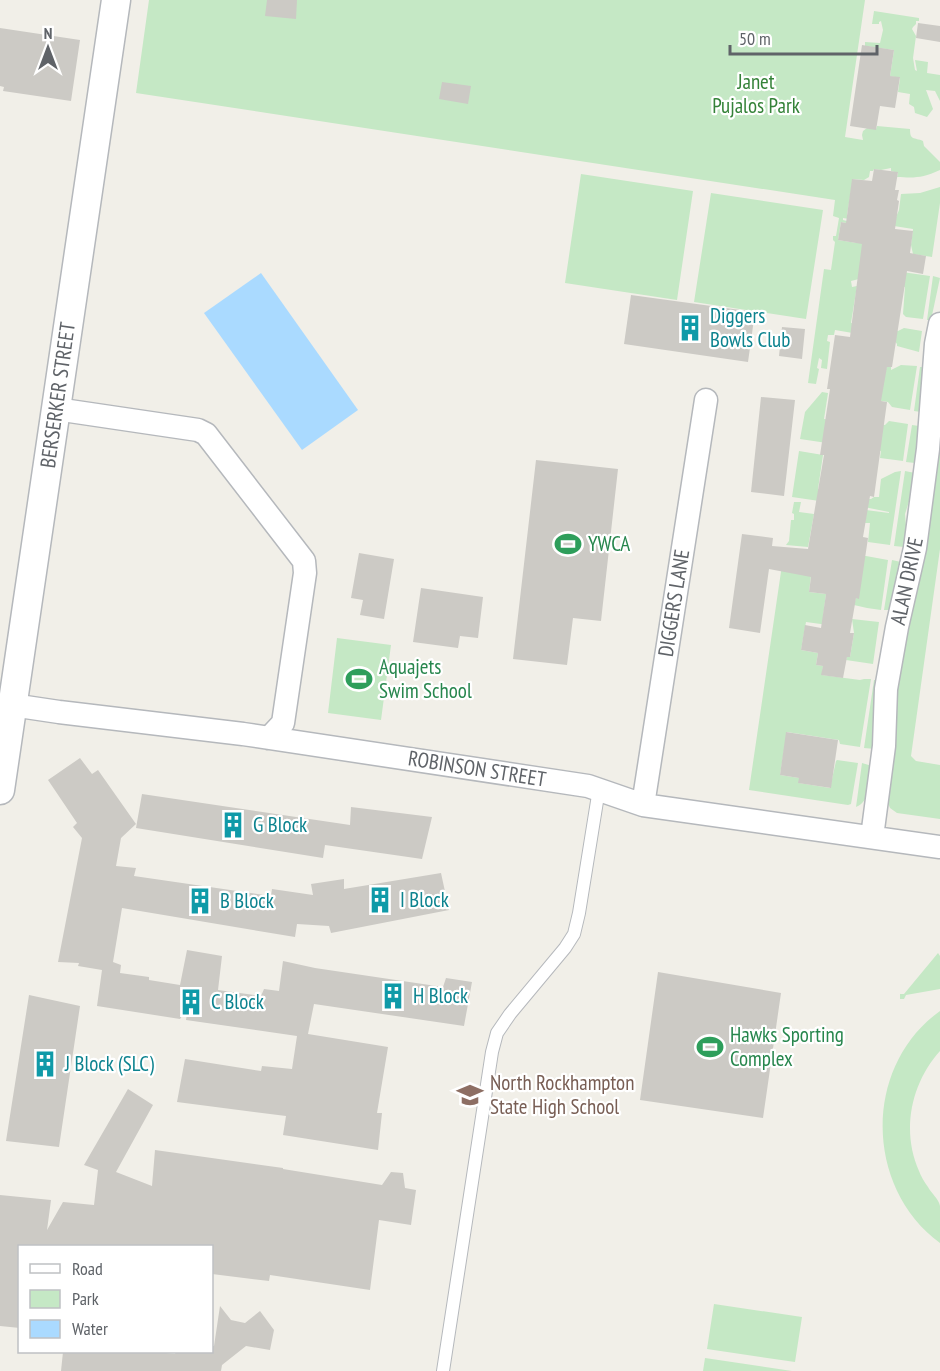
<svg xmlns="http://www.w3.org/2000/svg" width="940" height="1371" font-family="'PT Sans Narrow',sans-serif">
<rect width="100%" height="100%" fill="#f1efe8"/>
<path fill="#c5e8c5" d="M 149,0 L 865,0 L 845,137 L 863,140 L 862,135 L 863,131 L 867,128 L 876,129 L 877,126 L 910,129 C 910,141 914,137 923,141 L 924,146 L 940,162 L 940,170 C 922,178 916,178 897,177 L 898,173 L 891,171 L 891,168 L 881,170 L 874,169 L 873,171 L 870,171 L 869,177 L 864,180 L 853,179 L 847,215 L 894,222 L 899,210 L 901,194 L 920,193 L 940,187 L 940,203 L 932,257 L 913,254 L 911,245 L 913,229 L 843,218 L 843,220 L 851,222 L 851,224 L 841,222 L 838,240 L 857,243 L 862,242 L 902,272 L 930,276 L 923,319 L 906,317 L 903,314 L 905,287 L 859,279 L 851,281 L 852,287 L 857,286 L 851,323 L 898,331 L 904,328 L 922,331 L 919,352 L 897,346 L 897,344 L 894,340 L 835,330 L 834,335 L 828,335 L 827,341 L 830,342 L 827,369 L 821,368 L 822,360 L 819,358 L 817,368 L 819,369 L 816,384 L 808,383 L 824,269 L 831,270 L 835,242 L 833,240 L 833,236 L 836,236 L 839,218 L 833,216 L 835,200 L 136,93 Z
M 874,11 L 919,18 L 919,21 L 916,21 L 916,24 L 913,27 L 912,29 L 916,36 L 913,58 L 915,70 L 917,71 L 915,60 L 928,62 L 927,73 L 940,75 L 940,101 L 935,91 L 926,90 L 933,109 L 927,117 L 915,113 L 914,107 L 909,104 L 910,94 L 898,92 L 900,78 L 890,76 L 894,50 L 865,46 L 865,42 L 880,43 L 883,30 L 881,21 L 879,22 L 879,24 L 872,24 Z
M 581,174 L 693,191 L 677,300 L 565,283 Z
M 711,193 L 823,210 L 806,319 L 694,302 Z
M 933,276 L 940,278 L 931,320 L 927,320 Z
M 901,365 L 917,366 L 910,410 L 892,407 L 888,402 L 876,400 L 887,366 L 891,367 L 891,370 Z
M 920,367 L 924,367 L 921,412 L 914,411 Z
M 940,383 L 940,549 L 911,756 L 916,761 L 940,765 L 940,819 L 897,813 L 890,808 L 888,803 L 898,671 L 923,540 L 931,518 L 929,501 Z
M 822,392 L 828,393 L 824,419 L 885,425 L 889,421 L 908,424 L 903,461 L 880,458 L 881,451 L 800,439 L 805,412 Z
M 912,425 L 919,426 L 915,463 L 906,462 Z
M 799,451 L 823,455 L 818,489 L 821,490 L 833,503 L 792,497 Z
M 901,471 L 890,545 L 868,542 L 870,523 L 865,523 L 866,510 L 889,513 L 889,512 L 864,507 L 865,499 L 871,499 L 874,497 L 879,497 L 881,479 L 895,472 Z
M 905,471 L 915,473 L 912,492 L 905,514 L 907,537 L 904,547 L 894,546 Z
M 794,502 L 801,502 L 799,512 L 814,514 L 808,547 L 786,545 L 789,541 L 791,520 L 794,520 L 794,514 L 792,513 Z
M 866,556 L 888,560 L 881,610 L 867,608 L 854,605 L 856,598 L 858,598 L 811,576 L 809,592 L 826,594 L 823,617 L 850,628 L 806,622 L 801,650 L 818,653 L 816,665 L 823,666 L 822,675 L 860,680 L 864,679 L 871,679 L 860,747 L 840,744 L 839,740 L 787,732 L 780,775 L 799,778 L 799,783 L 830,788 L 836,761 L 837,760 L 858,763 L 851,804 L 848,805 L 749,790 L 783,558 Z
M 892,560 L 901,562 L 891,610 L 884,610 Z
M 852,619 L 879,622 L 873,664 L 846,660 L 847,657 L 850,657 L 854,633 Z
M 337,638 L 391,645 L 381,720 L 328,713 Z
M 874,680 L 876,680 L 875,749 L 864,748 Z
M 862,763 L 872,766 C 870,781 871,801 856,807 Z
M 938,953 L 940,956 L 940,989 L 906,995 L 904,999 L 900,999 L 900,994 L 904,994 Z
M 940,1011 L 940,1051 C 911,1083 901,1131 919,1171 C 921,1176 924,1182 928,1187 C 931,1193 939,1199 940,1206 C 940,1218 940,1231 940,1243 C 864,1187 863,1066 940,1011 Z
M 714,1304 L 802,1317 L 795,1362 L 707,1349 Z
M 705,1358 L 792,1371 L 703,1371 Z"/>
<path fill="#aadaff" d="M 261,273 L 358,410 L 302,450 L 204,313 Z"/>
<path fill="#cccac5" d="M 267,0 L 297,0 L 296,19 L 265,16 Z
M 918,23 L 940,26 L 940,42 L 916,38 Z
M 0,28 L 80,40 L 71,101 L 3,91 L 4,87 L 0,86 Z
M 862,45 L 894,50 L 890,76 L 900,77 L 895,108 L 880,106 L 876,130 L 850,126 Z
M 442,82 L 471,86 L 468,104 L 439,99 Z
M 874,169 L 898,172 L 895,190 L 899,190 L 897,200 L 899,201 L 895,229 L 913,231 L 910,253 L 926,256 L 923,274 L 907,271 L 892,367 L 887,367 L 881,401 L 887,402 L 874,497 L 870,496 L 863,537 L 868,538 L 859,599 L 856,598 L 850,633 L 854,633 L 850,657 L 847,657 L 843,678 L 821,675 L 823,666 L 816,665 L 818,653 L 801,650 L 805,625 L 821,628 L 826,594 L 809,592 L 811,577 L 769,569 L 760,633 L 729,628 L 742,534 L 773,538 L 772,546 L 808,549 L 824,455 L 820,455 L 830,389 L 827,389 L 835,335 L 850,337 L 862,244 L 838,240 L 841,222 L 846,223 L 852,179 L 872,181 Z
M 631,295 L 755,312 L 748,362 L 624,344 Z
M 782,327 L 805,329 L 802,359 L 779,356 Z
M 761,397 L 795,400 L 784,496 L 751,492 Z
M 536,460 L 618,469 L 601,621 L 573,618 L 567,665 L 513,659 Z
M 359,553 L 394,559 L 384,619 L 360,615 L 363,600 L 351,598 Z
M 421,588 L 483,597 L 478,638 L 460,636 L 458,648 L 413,642 Z
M 786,732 L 838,740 L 831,788 L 798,783 L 799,778 L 780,775 Z
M 80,758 L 92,774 L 98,770 L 136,824 L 121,838 L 116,866 L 136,868 L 134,876 L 271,896 L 272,889 L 313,895 L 311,884 L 344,879 L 344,889 L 441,873 L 449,910 L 331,933 L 329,926 L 297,924 L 295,937 L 122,908 L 113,962 L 121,965 L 120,973 L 149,977 L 149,980 L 180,985 L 187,950 L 222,956 L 218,990 L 261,996 L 264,989 L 279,991 L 283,961 L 315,968 L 443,987 L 446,978 L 472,982 L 464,1026 L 314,1004 L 308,1034 L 388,1047 L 377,1113 L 382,1113 L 378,1150 L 283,1135 L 286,1116 L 177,1102 L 185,1059 L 261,1071 L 262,1066 L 292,1069 L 297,1036 L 186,1020 L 188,1007 L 180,1019 L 97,1006 L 102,970 L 78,966 L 79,963 L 58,962 L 82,838 L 73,827 L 77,823 L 48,780 Z
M 142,794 L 350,825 L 351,807 L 432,817 L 422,859 L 325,845 L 323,858 L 136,828 Z
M 658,972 L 781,993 L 763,1118 L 640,1100 Z
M 29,995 L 80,1006 L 59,1147 L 6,1141 Z
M 128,1089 L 153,1105 L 116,1172 L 152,1186 L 155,1150 L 283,1168 L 283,1169 L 382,1185 L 391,1172 L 403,1173 L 405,1188 L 416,1190 L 411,1225 L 379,1220 L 370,1290 L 270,1275 L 269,1281 L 212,1274 L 212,1246 L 20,1246 L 20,1328 L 0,1326 L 0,1195 L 51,1200 L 47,1230 L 63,1202 L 94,1205 L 98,1170 L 84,1165 Z
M 220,1306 L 231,1320 L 245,1323 L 260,1311 L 274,1330 L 270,1350 L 246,1346 L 222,1365 L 221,1371 L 61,1371 L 63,1352 L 157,1352 L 175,1354 L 176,1352 L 212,1352 L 212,1346 L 214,1346 Z"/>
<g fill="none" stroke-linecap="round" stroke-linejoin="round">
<g stroke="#b5b8bc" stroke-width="14">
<path id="service" d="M 443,1371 L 492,1052 L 497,1033 L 510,1014 L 565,948 L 574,934 L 579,913 L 599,789"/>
</g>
<g stroke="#b5b8bc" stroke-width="25">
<path id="minor" d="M 56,409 L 198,430 L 206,434 L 304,561 L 305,573 L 283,723 L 269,738
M 12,705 L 59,712 L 243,734 L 588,786 L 643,805 L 940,847
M 643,805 L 706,400
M 872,837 L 884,746 L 886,689 L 897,627 L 915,548 L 928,449 L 936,344 L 940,324"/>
</g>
<g stroke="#b5b8bc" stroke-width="31">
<path id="tertiary" d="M 0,790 L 116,0"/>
</g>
<use href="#service" stroke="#fff" stroke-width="12"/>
<use href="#minor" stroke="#fff" stroke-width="22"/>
<use href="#tertiary" stroke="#fff" stroke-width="28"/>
</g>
<defs>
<g id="building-bare" transform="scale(2.07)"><path d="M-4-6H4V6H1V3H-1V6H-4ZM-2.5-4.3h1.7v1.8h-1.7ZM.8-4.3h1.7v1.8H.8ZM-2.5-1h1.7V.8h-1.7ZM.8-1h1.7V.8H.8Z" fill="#0f9aa8" stroke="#fff" stroke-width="2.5" paint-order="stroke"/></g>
<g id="stadium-bare" transform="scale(2.07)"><path d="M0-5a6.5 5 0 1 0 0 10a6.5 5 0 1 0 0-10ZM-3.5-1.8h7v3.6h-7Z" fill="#2e9e5b" stroke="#fff" stroke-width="2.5" paint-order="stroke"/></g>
<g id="school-bare" transform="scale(2.07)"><path d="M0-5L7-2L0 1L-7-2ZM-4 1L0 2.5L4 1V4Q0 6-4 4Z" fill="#8d6e63" stroke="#fff" stroke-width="2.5" paint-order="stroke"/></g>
</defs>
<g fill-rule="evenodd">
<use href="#building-bare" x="690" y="328"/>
<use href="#stadium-bare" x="568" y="544"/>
<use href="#stadium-bare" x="359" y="679"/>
<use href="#building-bare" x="233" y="825"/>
<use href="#building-bare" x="380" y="900"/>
<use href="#building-bare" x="200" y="901"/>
<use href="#building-bare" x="393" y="996"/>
<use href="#building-bare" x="191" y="1002"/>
<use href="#stadium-bare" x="710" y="1047"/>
<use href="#building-bare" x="45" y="1064"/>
<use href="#school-bare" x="470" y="1095"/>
</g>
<g text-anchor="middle" stroke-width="4.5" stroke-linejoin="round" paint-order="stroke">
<g font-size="21" fill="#348238" stroke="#fff">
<text x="756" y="89">Janet<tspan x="756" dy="24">Pujalos Park</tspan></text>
</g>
<g font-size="21" fill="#0d838f" stroke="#fff" text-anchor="start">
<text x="710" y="323">Diggers<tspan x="710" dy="24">Bowls Club</tspan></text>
<text x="253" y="832">G Block</text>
<text x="400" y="907">I Block</text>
<text x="220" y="908">B Block</text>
<text x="413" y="1003">H Block</text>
<text x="211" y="1009">C Block</text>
<text x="65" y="1071">J Block (SLC)</text>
</g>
<g font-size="21" fill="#5f6368" stroke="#fff">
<text transform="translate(58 395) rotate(-82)" y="7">BERSERKER STREET</text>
<text transform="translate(907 581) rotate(-78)" y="7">ALAN DRIVE</text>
<text transform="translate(674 603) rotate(-81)" y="7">DIGGERS LANE</text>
<text transform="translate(477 769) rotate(9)" y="7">ROBINSON STREET</text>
</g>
<g font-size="21" fill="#27864d" stroke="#fff" text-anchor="start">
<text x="588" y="551">YWCA</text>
<text x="379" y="674">Aquajets<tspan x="379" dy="24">Swim School</tspan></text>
<text x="730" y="1042">Hawks Sporting<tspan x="730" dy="24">Complex</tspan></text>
</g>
<g font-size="21" fill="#785e54" stroke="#fff" text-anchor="start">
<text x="490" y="1090">North Rockhampton<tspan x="490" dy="24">State High School</tspan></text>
</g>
</g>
<rect x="18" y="1245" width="195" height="108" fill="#ffffff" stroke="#bfc1c3" stroke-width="1.5"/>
<rect x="30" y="1264" width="30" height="9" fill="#ffffff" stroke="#bfc1c3" stroke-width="1.5"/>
<text x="72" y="1275" font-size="18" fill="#5f6368">Road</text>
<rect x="30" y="1290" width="30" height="18" fill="#c5e8c5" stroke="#bfc1c3" stroke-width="1.5"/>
<text x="72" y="1305" font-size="18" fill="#5f6368">Park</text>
<rect x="30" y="1320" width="30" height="18" fill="#aadaff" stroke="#bfc1c3" stroke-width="1.5"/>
<text x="72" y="1335" font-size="18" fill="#5f6368">Water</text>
<g transform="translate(48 48)" stroke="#ffffff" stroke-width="4.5" paint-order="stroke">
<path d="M0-4.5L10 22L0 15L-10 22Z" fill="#5f6368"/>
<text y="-9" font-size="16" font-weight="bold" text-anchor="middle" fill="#5f6368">N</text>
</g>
<path d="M730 45v9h147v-9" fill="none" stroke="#5f6368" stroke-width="3"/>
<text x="739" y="45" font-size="18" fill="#5f6368" stroke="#ffffff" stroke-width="4.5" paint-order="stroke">50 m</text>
</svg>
